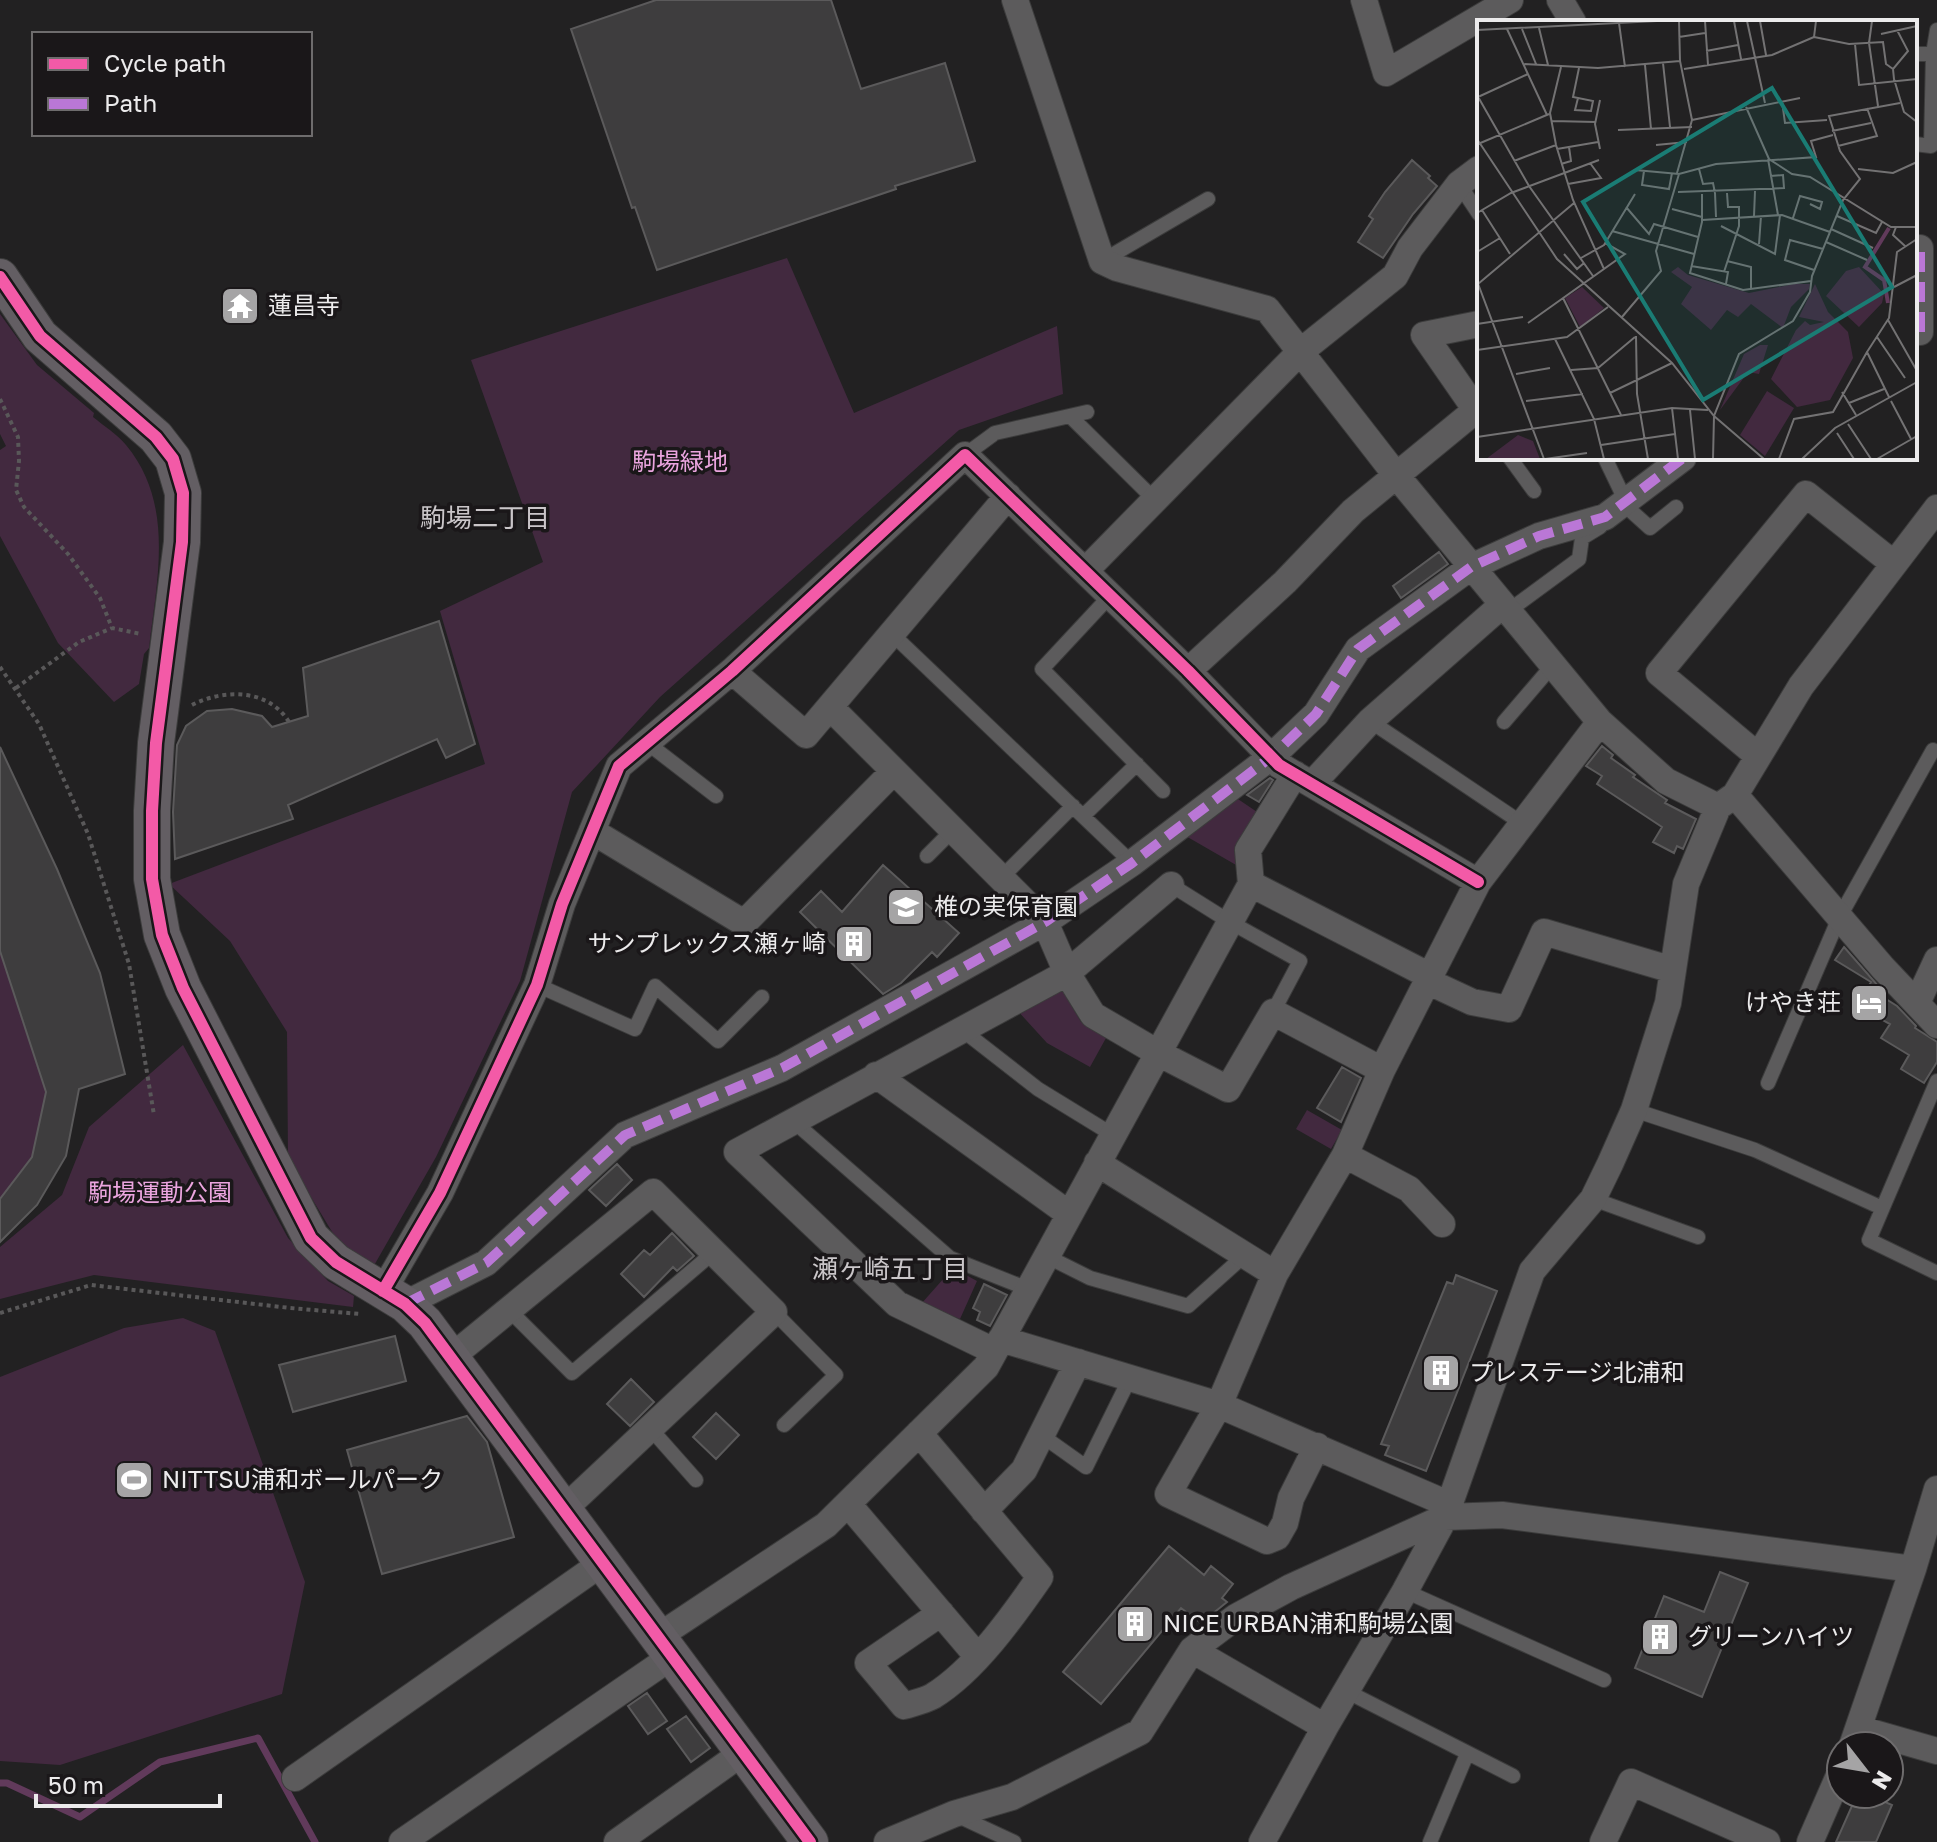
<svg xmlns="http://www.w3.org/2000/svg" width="1937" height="1842" font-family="'Golos Text','Noto Sans JP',sans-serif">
<rect width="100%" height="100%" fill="#222122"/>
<path fill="#42293f" d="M 787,258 L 854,413 L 1057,326 L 1063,394 L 959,430 L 660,697 L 572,792 L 520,981 L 436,1157 L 372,1269 L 340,1245 L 288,1159 L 287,1032 L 230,941 L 169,884 L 485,764 L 440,611 L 543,562 L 471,360 Z
M 0,314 L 37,365 L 94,413 L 93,417 C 104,426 117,434 126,445 C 175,504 157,579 149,648 L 144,654 L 139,684 L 114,702 L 58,643 L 0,536 L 0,450 L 6,446 L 0,434 Z
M 0,755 L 17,783 L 57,869 L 100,973 L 66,1156 L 0,1242 Z
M 1232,795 L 1263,816 L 1243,869 L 1184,835 Z
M 1059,985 L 1081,1022 L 1106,1038 L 1090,1067 L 1047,1043 L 1016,1009 Z
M 183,1045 L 288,1238 L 328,1281 L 354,1296 L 353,1307 L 94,1275 L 0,1299 L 0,1247 L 62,1195 L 89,1127 Z
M 1307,1110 L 1342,1130 L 1331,1149 L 1296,1129 Z
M 953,1268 L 977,1281 L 960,1319 L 921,1304 Z
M 183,1318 L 215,1331 L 305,1582 L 282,1694 L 60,1765 L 0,1761 L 0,1377 L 124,1328 Z"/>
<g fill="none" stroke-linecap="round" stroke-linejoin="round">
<path stroke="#613a5b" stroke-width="7" d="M 0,1783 L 7,1783 L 80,1817 L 160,1762 L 258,1738 L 315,1842"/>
</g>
<path fill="#3e3d3e" stroke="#5b5a5b" stroke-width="2" d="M 656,0 L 831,0 L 861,89 L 945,63 L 975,161 L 895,186 L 896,189 L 657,270 L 635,207 L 632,208 L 571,29 Z
M 1412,160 L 1430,176 L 1428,178 L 1437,186 L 1413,214 L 1383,258 L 1358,242 L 1373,219 L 1369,216 L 1385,192 Z
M 1439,552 L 1448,564 L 1401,598 L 1393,586 Z
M 439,621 L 475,744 L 446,758 L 437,739 L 288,805 L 293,819 L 175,859 L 173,812 L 177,745 L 186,726 L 207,711 L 232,709 L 262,716 L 272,727 L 308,716 L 303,668 Z
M 1602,746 L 1613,755 L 1611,758 L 1635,775 L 1633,777 L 1667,800 L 1665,803 L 1696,819 L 1683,849 L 1677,846 L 1674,853 L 1653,842 L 1662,827 L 1597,784 L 1602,776 L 1586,766 Z
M 0,747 L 57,869 L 100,973 L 125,1074 L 79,1089 L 66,1156 L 37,1205 L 0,1242 L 0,1199 L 32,1157 L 46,1092 L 0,951 Z
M 1270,778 L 1273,780 L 1259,802 L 1247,795 Z
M 883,865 L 959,933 L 937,957 L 932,952 L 901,983 L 883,994 L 800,912 L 821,891 L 842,912 Z
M 1844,947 L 1887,996 L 1886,999 L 1897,1006 L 1916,1026 L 1915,1028 L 1937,1042 L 1937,1062 L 1924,1083 L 1901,1069 L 1909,1055 L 1881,1038 L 1890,1024 L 1857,1006 L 1871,982 L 1835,960 Z
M 1342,1067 L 1361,1078 L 1341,1122 L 1317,1108 Z
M 617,1164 L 632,1180 L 606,1206 L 589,1190 Z
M 672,1233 L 694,1256 L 677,1271 L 673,1267 L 644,1297 L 621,1274 L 644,1250 L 650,1255 Z
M 1456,1275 L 1497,1291 L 1426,1471 L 1385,1455 L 1389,1446 L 1381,1444 L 1447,1282 L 1453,1284 Z
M 984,1284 L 1007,1295 L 990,1326 L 977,1320 L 980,1312 L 973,1308 Z
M 395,1336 L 406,1381 L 293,1412 L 279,1365 Z
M 631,1379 L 654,1402 L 630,1426 L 607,1404 Z
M 716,1413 L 739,1435 L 716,1459 L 693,1437 Z
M 467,1416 L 487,1442 L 514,1537 L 382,1574 L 347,1450 Z
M 1169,1546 L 1204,1575 L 1211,1566 L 1233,1584 L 1222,1598 L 1227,1602 L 1201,1623 L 1181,1608 L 1101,1704 L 1063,1672 Z
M 1720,1572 L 1748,1583 L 1702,1697 L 1635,1668 L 1664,1596 L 1704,1612 Z
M 647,1693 L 667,1721 L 648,1734 L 628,1706 Z
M 686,1716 L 710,1748 L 691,1762 L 667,1729 Z
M 1869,1795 L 1892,1805 L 1876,1842 L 1836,1842 L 1855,1799 L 1865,1803 Z"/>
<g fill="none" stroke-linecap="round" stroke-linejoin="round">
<g stroke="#3c3c3c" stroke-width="16">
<path id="lane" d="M 1915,54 L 1933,54
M 1915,144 L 1931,146 L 1933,54 L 1937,30
M 1459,184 L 1479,214
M 1102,261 L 1208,199
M 1070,416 L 1155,500
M 965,455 L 995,433 L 1087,412
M 1510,458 L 1534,491
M 1605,458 L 1627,504
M 1630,510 L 1650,528 L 1676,507
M 1110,596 L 1042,669 L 1163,791
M 1507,612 L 1579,559 L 1582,538 L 1600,527
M 891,633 L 1132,863
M 1370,721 L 1523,824
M 1504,722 L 1552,666
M 646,742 L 716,796
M 1083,816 L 1137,764
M 927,856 L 953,830
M 1001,878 L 1073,806
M 1171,885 L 1230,922 L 1300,961 L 1273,1012
M 537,985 L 635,1029 L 655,986 L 718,1041 L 762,997
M 961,1029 L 1038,1089 L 1113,1135
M 1937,1081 L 1869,1240 L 1937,1273
M 1768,1083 L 1839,918 L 1933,750
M 1634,1110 L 1755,1150 L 1882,1208
M 792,1120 L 950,1258 L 1028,1289
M 1593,1199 L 1698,1237
M 1046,1256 L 1090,1278 L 1188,1306 L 1245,1255
M 508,1309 L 572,1373 L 714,1252
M 774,1312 L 836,1375 L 784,1425
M 650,1428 L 696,1480
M 1041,1435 L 1086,1467 L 1130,1378
M 1405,1591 L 1604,1680
M 1346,1691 L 1513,1776
M 956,1815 L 1014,1842
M 1430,1842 L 1467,1754"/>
</g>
<g stroke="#3c3c3c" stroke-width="28">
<path id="street" d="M 1015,0 L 1102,261 L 1117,268 L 1267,309 L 1396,475 L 1600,722 L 1666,781 L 1718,807
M 1364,0 L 1386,73 L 1510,0
M 1560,0 L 1573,22
M 1920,332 L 1920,248
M 1085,571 L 1300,352 L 1395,276 L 1410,248 L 1459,184 L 1479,169
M 732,671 L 806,735 L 1008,496
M 1188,671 L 1285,582 L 1353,511 L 1476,410 L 1424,335 L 1479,324
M 830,707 L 1045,922 L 1067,973 L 1093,1015 L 1158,1053 L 1228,1089 L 1273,1012 L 1382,1070
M 1758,756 L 1659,673 L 1806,494 L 1894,564
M 1312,784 L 1370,721 L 1501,606
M 1735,795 L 1883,968 L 1937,1025
M 592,831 L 744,923 L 894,771
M 1251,884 L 1430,976
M 1427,981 L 1472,1002 L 1509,1009 L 1544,932 L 1673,970
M 1917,1003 L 1937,960
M 876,1075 L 1069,1214
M 1345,1155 L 1409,1189 L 1442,1224
M 1097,1163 L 1275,1274
M 383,1291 L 440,1193 L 537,985 L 562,904 L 619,766 L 732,671 L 965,455 L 1188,671 L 1279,765 L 1478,882
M 405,1304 L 486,1263 L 625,1135 L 782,1068 L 1045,922 L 1132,863 L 1271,757 L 1316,714 L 1358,649 L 1471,567 L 1539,536 L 1605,517 L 1683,458
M 1001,1339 L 1219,1405 L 1448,1504
M 994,1351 L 897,1304 L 737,1152 L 1067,973 L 1171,885
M 450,1358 L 653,1192 L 774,1312 L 562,1511
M 919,1433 L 1040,1577 C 1013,1616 975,1670 933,1696 C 924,1701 913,1703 904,1706 L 868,1663 L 941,1613
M 1317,1446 L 1291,1498 L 1285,1523 L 1277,1537 L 1267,1541 L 1168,1494 L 1219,1405 L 1275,1274 L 1345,1155 L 1382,1070 L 1478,882 L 1600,722
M 848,1504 L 978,1657
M 984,1511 L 1024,1470 L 1078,1362
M 659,1636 L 826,1525 L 986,1367 L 1251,884 L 1248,850 L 1295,774
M 1192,1650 L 1325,1727
M 1860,1729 L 1937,1751
M 1852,1746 L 1913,1569 L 1937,1489
M 295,1778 L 602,1563
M 402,1842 L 674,1655
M 617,1842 L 742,1753
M 887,1842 L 954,1814 L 1012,1797 L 1140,1732 L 1192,1650 L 1236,1617 L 1291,1587 L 1445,1517 L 1502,1515 L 1913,1569
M 1262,1842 L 1325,1727 L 1405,1591 L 1445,1517 L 1532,1271 L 1593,1199 L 1610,1164 L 1634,1110 L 1668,1003 L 1686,884 L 1718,807 L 1735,795 L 1801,686 L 1937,508
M 1603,1842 L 1631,1782 L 1767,1842
M 1810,1842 L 1841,1771"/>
</g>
<g stroke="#3c3c3c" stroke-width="38">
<path id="secondary" d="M 0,277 L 40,336 L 156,437 L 173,459 L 183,493 L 182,542 L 156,743 L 152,811 L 152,879 L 162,935 L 183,988 L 311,1238 L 336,1262 L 405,1304 L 425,1323 L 810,1842"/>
</g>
<path stroke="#595859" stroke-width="4" stroke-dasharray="4 4" stroke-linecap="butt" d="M 0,399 L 18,437 L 19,461 L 16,490 L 24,507 L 68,554 L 100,598 L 112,628 L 141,634
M 0,667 L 39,724 L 88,834 L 129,964 L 154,1115
M 16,688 L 79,642 L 112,628
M 192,705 C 223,689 268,688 289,722
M 0,1313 L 91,1285 L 290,1308 L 360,1314"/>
<use href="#lane" stroke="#5c5b5c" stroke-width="14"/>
<use href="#street" stroke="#5c5b5c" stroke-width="26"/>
<use href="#secondary" stroke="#635e63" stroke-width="36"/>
<path stroke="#ba77d6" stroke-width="10" stroke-dasharray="20 10" stroke-linecap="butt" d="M 1920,332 L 1920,248
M 405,1304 L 486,1263 L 625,1135 L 782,1068 L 1045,922 L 1132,863 L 1271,757 L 1316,714 L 1358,649 L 1471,567 L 1539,536 L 1605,517 L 1683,458"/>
<g stroke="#1a1719" stroke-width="17">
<path id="cycleway" d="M 0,277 L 40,336 L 156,437 L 173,459 L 183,493 L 182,542 L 156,743 L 152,811 L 152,879 L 162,935 L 183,988 L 311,1238 L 336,1262 L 405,1304 L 425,1323 L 810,1842
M 383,1291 L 440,1193 L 537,985 L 562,904 L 619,766 L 732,671 L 965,455 L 1188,671 L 1279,765 L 1478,882"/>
</g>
<use href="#cycleway" stroke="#f35aa7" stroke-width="12"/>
</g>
<defs>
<g id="temple-square" transform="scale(2)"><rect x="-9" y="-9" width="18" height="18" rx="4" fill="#a5a4a5" stroke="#1a1719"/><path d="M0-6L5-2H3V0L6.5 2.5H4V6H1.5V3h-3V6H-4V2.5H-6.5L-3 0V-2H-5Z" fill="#fff"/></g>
<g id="school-square" transform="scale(2)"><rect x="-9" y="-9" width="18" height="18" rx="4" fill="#a5a4a5" stroke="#1a1719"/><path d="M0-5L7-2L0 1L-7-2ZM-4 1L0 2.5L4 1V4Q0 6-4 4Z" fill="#fff"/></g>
<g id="building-square" transform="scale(2)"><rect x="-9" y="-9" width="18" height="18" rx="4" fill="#a5a4a5" stroke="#1a1719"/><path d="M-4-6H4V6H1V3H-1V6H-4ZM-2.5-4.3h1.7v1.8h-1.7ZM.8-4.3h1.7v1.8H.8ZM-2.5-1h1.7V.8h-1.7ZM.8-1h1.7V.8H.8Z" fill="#fff"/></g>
<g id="hotel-square" transform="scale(2)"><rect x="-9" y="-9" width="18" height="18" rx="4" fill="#a5a4a5" stroke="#1a1719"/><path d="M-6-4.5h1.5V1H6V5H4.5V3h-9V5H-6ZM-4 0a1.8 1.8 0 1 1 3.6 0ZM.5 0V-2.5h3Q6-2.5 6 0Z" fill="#fff"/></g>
<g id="stadium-square" transform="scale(2)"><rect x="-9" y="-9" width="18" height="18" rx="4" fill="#a5a4a5" stroke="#1a1719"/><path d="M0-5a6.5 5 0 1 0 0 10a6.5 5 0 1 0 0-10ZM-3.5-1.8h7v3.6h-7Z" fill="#fff"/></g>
</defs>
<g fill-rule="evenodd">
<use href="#temple-square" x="240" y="306"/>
<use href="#school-square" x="906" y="907"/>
<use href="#building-square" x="854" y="944"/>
<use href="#hotel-square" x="1869" y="1003"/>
<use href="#building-square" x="1441" y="1373"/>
<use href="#stadium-square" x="134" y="1480"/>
<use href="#building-square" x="1135" y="1624"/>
<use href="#building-square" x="1660" y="1637"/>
</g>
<g text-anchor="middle" stroke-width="7" stroke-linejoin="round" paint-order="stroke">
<g font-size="24" fill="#ecebec" stroke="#1a1719" text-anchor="start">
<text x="268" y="314">蓮昌寺</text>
<text x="934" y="915">椎の実保育園</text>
<text x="826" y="952" text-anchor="end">サンプレックス瀬ヶ崎</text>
<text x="1841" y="1011" text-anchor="end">けやき荘</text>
<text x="1469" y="1381">プレステージ北浦和</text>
<text x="162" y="1488">NITTSU浦和ボールパーク</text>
<text x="1163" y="1632">NICE URBAN浦和駒場公園</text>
<text x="1688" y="1645">グリーンハイツ</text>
</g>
<g font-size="24" fill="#eba5df" stroke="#1a1719">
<text x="680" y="470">駒場緑地</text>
<text x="160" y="1201">駒場運動公園</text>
</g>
<g font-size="26" fill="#cac6c9" stroke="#1a1719">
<text x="485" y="527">駒場二丁目</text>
<text x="890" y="1278">瀬ヶ崎五丁目</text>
</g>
</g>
<g transform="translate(1477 20)">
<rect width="440" height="440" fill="#222122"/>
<path d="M 201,247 L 211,255 L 272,273 L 317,264 L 333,264 L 332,269 L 314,287 L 306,308 L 274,284 L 261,297 L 250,290 L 234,310 L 204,284 L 215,267 L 194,252 ZM 382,247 L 407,274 L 405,283 L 382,307 L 349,276 L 369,251 ZM 338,264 L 351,292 L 371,312 L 376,338 L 353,380 L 320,387 L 294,359 L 319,310 L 328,301 L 333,305 L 347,302 L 322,297 ZM 105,267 L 127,288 L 103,307 L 88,278 ZM 283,325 L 291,325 L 282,354 L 271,352 L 243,390 L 267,334 ZM 290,371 L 317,388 L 288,436 L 263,415 ZM 41,415 L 56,421 L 63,439 L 9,439 Z" fill="#42293f"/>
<path fill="none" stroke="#613a5b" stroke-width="4" d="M 411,283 L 407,260 L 388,247 L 412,208"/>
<path fill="none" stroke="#737273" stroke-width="2" d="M 228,1 L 231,45M 257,1 L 264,39M 270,1 L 288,83M 283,1 L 289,35M 395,1 L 392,23 L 401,86M 142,3 L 148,47M 62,8 L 71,45M 30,9 L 70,95M 45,9 L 59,44M 0,10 L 180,1M 420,10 L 431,31 L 416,49 L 417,59 L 427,92 L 440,102M 404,14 L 440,6M 202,17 L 228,13M 337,17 L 372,24 L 406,22 L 409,44 L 416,49M 378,24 L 382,65 L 440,59M 229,31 L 261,25M 186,43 L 193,107M 46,44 L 121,48 L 203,41M 168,45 L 174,109M 84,47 L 73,93 L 79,125 L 96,180 L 127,249M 207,49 L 295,35 L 337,17 L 339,1M 0,75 L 52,166 L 116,256M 1,77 L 51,54M 101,78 L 98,90 L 114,91 L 116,81 L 96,77 L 102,48M 305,81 L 308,103 L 350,100M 269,87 L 292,139 L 315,154 L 333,157 L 414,207 L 440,207M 215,100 L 323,78M 75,101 L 119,102M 141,110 L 215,107M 355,111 L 394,103M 0,119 L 80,239 L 195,343 L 237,396 L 287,439M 1,124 L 72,94M 179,125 L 210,122M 361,126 L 400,116 L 390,88M 80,129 L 121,122M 123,129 L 118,104 L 123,80M 291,139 L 301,195M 37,141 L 79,125M 84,144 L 94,141 L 92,127M 222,149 L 226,164 L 236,163 L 238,173M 381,149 L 416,153 L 440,142M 158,150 L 202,154 L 239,144 L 339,137 L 334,121 L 356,115M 167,151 L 165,165 L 192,169 L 195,153M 200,153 L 215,100 L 203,41 L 202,1M 91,164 L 124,158 L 113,143M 201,172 L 307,168 L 306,155 L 293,156M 238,173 L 239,197M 225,174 L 225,202 L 213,253 L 266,270 L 334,261M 149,187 L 172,214 L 177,204 L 221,217M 195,189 L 225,197M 5,190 L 33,234M 0,193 L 34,173 L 122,140M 277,196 L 278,171M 360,196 L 399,213 L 405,202M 316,198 L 323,176 L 345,182 L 343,189 L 333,184M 225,200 L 305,195 L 353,212M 244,206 L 298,234 L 303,195M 419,207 L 416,215 L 428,226M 354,209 L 396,228M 135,211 L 217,234M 349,222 L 390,240M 282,224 L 284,196M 0,232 L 23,218M 87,234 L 100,249 L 107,243M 104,238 L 127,225 L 158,174M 250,241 L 274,247 L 274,268M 214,246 L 251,252 L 249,264M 337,250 L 308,240 L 313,220 L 346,229M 247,252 L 262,206 L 262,187 L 251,187 L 250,173M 0,261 L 67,439M 1,264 L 97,183M 417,267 L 440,255M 86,278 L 144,395M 145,297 L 184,251 L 179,231 L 202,154M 411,300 L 440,351M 51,303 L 148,234 L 128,223M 0,304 L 46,297M 159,316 L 160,374 L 171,439M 400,317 L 428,358M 78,319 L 117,399 L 127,439M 0,330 L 90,317 L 131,287M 94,350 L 121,348 L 158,317M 39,354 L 73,348M 365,372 L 379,395M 133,373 L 195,343M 412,377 L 390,332 L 412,298 L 420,232 L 440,219M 49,381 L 106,374M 414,381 L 434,419M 372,383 L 407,369M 195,388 L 201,439M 213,390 L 218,439M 371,404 L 394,439M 360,413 L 377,439M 0,417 L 195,388 L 231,390M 124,425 L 198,414M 68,439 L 110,433M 236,439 L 237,396 L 262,334 L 316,301 L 333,272 L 335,256 L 366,180 L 383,159 L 363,131 L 352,96 L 423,83M 302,439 L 317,399 L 356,392 L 390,332M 325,439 L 358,408 L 440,362M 400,439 L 440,416"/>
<path fill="#1a7c74" fill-opacity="0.15" stroke="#1a7c74" stroke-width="4" d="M 295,68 L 415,267 L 226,380 L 106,182 Z"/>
<rect width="440" height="440" fill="none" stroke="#ecebec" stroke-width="4"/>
</g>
<rect x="32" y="32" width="280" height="104" fill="#1a1719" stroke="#6e6c6d" stroke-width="2"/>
<rect x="48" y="58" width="40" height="12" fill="#f35aa7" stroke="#6e6c6d" stroke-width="2"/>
<text x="104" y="72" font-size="24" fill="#ecebec">Cycle path</text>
<rect x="48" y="98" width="40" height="12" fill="#ba77d6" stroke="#6e6c6d" stroke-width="2"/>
<text x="104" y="112" font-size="24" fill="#ecebec">Path</text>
<g transform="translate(1865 1770) rotate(121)"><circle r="38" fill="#1a1719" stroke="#6e6c6d" stroke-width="2"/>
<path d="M0-6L14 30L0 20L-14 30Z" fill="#a5a4a5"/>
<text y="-12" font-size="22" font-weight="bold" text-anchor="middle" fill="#ecebec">N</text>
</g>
<path d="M36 1794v12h184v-12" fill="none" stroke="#ecebec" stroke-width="4"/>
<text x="48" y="1794" font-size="24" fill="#ecebec" stroke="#1a1719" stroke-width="6" paint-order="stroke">50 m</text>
</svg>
